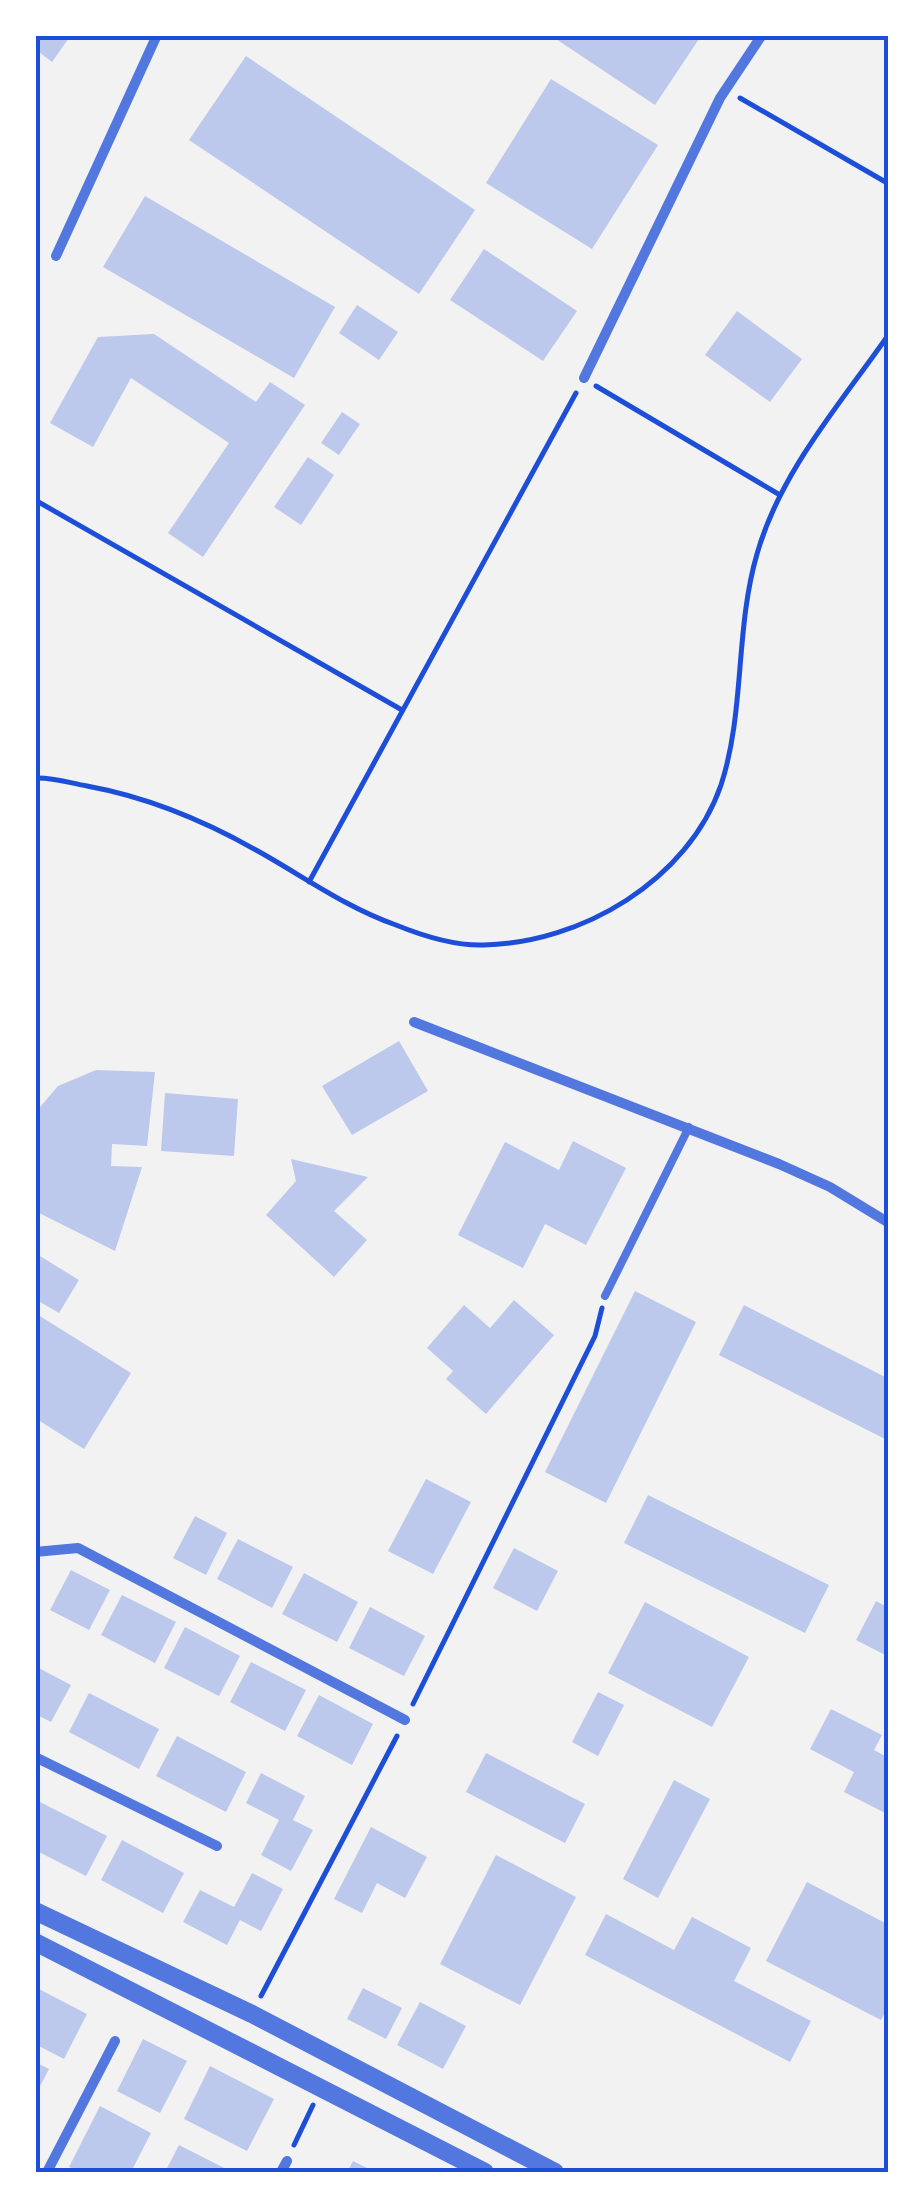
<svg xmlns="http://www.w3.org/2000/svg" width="924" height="2207" font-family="'Roboto Serif',serif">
<rect width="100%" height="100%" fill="#f2f2f2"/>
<path fill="#bdc9ec" d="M 35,35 L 71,35 L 52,62 L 35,49 Z
M 550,35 L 694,35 L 699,39 L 655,105 Z
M 246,56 L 475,210 L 419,294 L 189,140 Z
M 551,79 L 658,145 L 592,249 L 486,183 Z
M 145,196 L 335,307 L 294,378 L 103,267 Z
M 484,249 L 577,311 L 543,361 L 450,300 Z
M 357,305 L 398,332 L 379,360 L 339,333 Z
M 737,311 L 802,359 L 770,402 L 705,355 Z
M 154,334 L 256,402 L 270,382 L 305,405 L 203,557 L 168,533 L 229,443 L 131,378 L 93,447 L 50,423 L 98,337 Z
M 342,412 L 360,424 L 339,455 L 321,443 Z
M 308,457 L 334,475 L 301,525 L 274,507 Z
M 399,1041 L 428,1091 L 352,1135 L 322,1086 Z
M 96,1070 L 155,1072 L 147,1146 L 112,1144 L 111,1166 L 142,1167 L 115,1251 L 35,1211 L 35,1113 L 58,1086 Z
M 165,1093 L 238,1099 L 234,1156 L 161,1151 Z
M 573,1141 L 626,1168 L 586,1245 L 545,1224 L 523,1268 L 458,1235 L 505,1142 L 559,1170 Z
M 291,1159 L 368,1177 L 334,1211 L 367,1240 L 334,1277 L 266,1215 L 296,1181 Z
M 35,1253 L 79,1280 L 59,1313 L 35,1299 Z
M 635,1291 L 696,1322 L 606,1503 L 545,1472 Z
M 514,1300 L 554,1335 L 486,1414 L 446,1379 L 453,1371 L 427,1348 L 464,1305 L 490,1328 Z
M 744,1305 L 889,1379 L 887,1440 L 719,1355 Z
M 35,1313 L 131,1373 L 84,1449 L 35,1418 Z
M 426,1479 L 471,1502 L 433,1574 L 388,1551 Z
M 648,1495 L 829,1585 L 805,1633 L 624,1543 Z
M 195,1516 L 227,1533 L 206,1575 L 173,1558 Z
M 238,1539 L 293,1567 L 272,1608 L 217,1579 Z
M 514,1548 L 558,1571 L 537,1611 L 493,1588 Z
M 71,1570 L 110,1590 L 89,1630 L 50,1610 Z
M 304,1573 L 358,1602 L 337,1642 L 282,1614 Z
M 122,1595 L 176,1622 L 155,1663 L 101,1635 Z
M 876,1601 L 889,1608 L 889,1657 L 856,1640 Z
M 645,1602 L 749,1657 L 712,1727 L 608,1673 Z
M 370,1607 L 425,1636 L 404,1676 L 349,1648 Z
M 185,1627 L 240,1656 L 219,1696 L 164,1668 Z
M 251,1662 L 306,1690 L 285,1731 L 230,1702 Z
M 35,1666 L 71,1685 L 51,1722 L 35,1714 Z
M 598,1692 L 624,1705 L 598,1756 L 572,1742 Z
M 89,1693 L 159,1729 L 139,1769 L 69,1732 Z
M 319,1695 L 373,1724 L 352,1765 L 297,1736 Z
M 831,1709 L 882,1735 L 874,1750 L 889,1758 L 889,1815 L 844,1792 L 854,1772 L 810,1749 Z
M 177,1736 L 246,1772 L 226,1812 L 156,1776 Z
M 486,1753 L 585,1804 L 565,1843 L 466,1792 Z
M 261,1773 L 305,1796 L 293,1820 L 313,1830 L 291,1871 L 261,1855 L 279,1820 L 246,1803 Z
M 674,1780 L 710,1799 L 658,1898 L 623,1879 Z
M 40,1802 L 107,1836 L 86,1876 L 35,1850 L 35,1812 Z
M 371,1827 L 427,1857 L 405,1898 L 377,1883 L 362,1913 L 334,1899 Z
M 122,1840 L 184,1873 L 163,1913 L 101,1880 Z
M 496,1855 L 576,1897 L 520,2005 L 440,1964 Z
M 252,1873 L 283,1889 L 261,1931 L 240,1920 L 227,1945 L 183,1922 L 200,1890 L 234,1907 Z
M 807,1882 L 889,1925 L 889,2005 L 881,2020 L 766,1961 Z
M 606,1914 L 674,1950 L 692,1917 L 751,1948 L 734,1981 L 811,2021 L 790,2062 L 585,1955 Z
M 35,1987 L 87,2014 L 64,2059 L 35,2044 Z
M 363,1988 L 402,2008 L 386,2039 L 347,2019 Z
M 420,2002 L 466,2026 L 443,2069 L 397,2045 Z
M 143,2039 L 187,2061 L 160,2113 L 117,2091 Z
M 35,2062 L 49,2069 L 35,2096 Z
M 210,2066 L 274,2099 L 247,2151 L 184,2119 Z
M 100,2106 L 151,2133 L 131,2172 L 80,2172 L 69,2167 Z
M 179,2145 L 232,2172 L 165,2172 Z
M 353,2161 L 375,2172 L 347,2172 Z"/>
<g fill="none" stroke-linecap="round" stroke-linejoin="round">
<path stroke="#1d4ed8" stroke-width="5" d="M 740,98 L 889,184
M 596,386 L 780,495
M 35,500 L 402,710
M 35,778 C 52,777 70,783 87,786 C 147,797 203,820 256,850 C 303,876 345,907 396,925 C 423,936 454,946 484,945 C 581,943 688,881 721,785 C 745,712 735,629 757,554 C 780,472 841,403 889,334
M 309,882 L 576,393
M 413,1704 L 595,1336 L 602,1308
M 261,1996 L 397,1736
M 294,2145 L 313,2105"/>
<path stroke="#5277de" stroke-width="8" d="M 605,1296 L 689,1127"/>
<path stroke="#5277de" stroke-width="10" d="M 56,256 L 157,35
M 584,378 L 720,98 L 762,35
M 414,1022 L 779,1164 L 830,1187 L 889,1223
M 35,1552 L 78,1548 L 405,1720
M 35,1757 L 217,1846
M 47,2172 L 115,2041
M 281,2172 L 287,2161"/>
<path stroke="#5277de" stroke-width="18" d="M 35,1911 L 252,2014 L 555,2172
M 35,1942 L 485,2172"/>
</g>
<rect width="924" height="2207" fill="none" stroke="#ffffff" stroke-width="75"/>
<rect x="38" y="38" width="848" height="2132" fill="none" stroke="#1d4ed8" stroke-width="4"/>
</svg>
